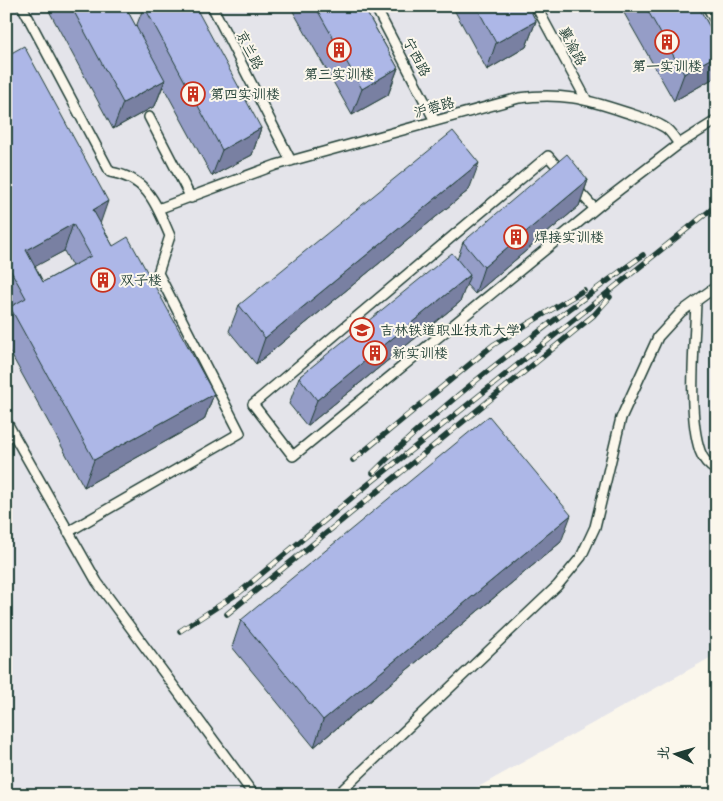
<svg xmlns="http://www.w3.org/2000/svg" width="723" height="801" font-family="'Balsamiq Sans','LXGW WenKai TC',sans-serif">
<rect width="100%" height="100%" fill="#fbf7ec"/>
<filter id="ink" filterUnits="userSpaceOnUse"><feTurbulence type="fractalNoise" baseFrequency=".02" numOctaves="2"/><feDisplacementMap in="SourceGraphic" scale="10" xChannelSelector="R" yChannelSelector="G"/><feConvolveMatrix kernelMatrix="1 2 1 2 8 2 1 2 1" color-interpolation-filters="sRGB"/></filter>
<g filter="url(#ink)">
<path fill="#e4e4ea" d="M 6,6 L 717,6 L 717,654 L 464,795 L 6,795 Z"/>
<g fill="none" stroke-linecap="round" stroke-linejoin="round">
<g stroke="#1f3d34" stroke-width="12">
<path id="service" d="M 22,6 L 110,172 C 148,178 156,204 170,236 L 158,273 L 240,433 L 68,532
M 212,6 L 291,161
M 375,6 L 435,121
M 536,6 L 586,99
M 707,6 L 717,24
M 149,117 L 191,198
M 562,172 L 548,156 L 253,404 L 293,456 L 606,200 L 679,144 L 717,120
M 575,187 L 595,209
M 158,209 L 276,165 L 519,98 C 560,92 586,99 625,112 C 637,116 653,120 664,127 C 670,130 675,139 679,144
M 696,301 C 695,342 687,413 700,451 C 703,460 709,466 717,471
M 6,421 L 97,582 L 254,795
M 337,795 L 557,586 L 581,557 L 595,527 L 621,418 L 658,337 L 681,312 L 717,286"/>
</g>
<use href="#service" stroke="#fbf7ec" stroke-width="9"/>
<g stroke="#1f3d34" stroke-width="5.5">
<path id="rail" d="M 353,460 L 493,345 L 584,290
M 373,473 C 454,391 550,323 643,255
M 227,614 L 594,315 L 610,297
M 180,631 L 240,592 L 355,495 L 717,205"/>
</g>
<use href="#rail" stroke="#fbf7ec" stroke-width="4" stroke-dasharray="11" stroke-linecap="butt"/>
</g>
<path fill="#959dc7" stroke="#1f3d34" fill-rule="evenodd" d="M 49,6 L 125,6 L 136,27 L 144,6 L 261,128 L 252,155 L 212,176 L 163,86 L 155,106 L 113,129 L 48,9 Z
M 290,6 L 363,6 L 398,68 L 388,95 L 352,115 Z
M 452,6 L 528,6 L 536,21 L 526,47 L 487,70 Z
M 620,6 L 698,6 L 717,40 L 717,70 L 714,78 L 674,101 Z
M 6,56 L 113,246 L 214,394 L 204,420 L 84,487 L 6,345 L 6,316 L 9,310 L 6,305 ZM 64,251 L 72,266 L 43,282 L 35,266 Z
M 588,180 L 579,206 L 475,294 L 466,284 L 460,302 L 307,426 L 289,404 L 299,377 L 457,260 L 463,242 Z
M 469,190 L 256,364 L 229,331 L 239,305 Z
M 561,542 L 314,747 L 232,647 L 241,620 Z"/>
<path fill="#7980a2" stroke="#1f3d34" d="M 536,21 L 526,47 L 487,70 L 496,43 Z
M 717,55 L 717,70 L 714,78 L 674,101 L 684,74 Z
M 398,68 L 388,95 L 352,115 L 362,89 Z
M 165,80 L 155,106 L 113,129 L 123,103 Z
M 261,128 L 252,155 L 212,176 L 222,150 Z
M 479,163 L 469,190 L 256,364 L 265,338 Z
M 588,180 L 579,206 L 475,294 L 484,267 Z
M 108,201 L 99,227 L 93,210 Z
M 73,224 L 64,251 L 16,277 L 26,250 Z
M 470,275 L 460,302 L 307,426 L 317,400 Z
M 214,394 L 204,420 L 84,487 L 94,460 Z
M 571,515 L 561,542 L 314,747 L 323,720 Z"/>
<path fill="#adb7e7" stroke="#1f3d34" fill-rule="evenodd" d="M 71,6 L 125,6 L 165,80 L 123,103 Z
M 144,6 L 195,6 L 261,128 L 222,150 Z
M 315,6 L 363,6 L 398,68 L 362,89 Z
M 476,6 L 528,6 L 536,21 L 496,43 Z
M 645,6 L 698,6 L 717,40 L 717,55 L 684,74 Z
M 24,46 L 108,201 L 93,210 L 113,246 L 128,237 L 214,394 L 94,460 L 10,307 L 26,298 L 6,262 L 6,56 ZM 73,224 L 91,256 L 43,282 L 26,250 Z
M 453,131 L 479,163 L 265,338 L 239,305 Z
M 567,154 L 588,180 L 484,267 L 463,242 Z
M 452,253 L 470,275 L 317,400 L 299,377 Z
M 489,416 L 571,515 L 323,720 L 241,620 Z"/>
</g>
<defs>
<g id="building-ring" transform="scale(1.25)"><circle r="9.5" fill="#fbf7ec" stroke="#c8321e" stroke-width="1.5"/><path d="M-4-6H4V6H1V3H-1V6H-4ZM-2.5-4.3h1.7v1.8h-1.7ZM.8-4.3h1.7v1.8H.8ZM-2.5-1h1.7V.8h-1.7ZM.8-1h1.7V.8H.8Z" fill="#c8321e"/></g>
<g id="university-ring" transform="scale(1.25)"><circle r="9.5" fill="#fbf7ec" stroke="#c8321e" stroke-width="1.5"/><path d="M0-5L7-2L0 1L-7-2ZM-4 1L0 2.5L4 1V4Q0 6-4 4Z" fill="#c8321e"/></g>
</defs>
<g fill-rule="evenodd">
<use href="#building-ring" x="667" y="42"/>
<use href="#building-ring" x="339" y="50"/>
<use href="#building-ring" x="193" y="94"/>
<use href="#building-ring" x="516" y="237"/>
<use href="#building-ring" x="103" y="280"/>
<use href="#university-ring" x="362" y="330"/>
<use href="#building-ring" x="375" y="353"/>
</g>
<g text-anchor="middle" stroke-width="4" stroke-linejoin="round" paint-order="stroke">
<g font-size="14" fill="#1f3d34" stroke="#fbf7ec">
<text transform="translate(573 46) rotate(62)" y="5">襄渝路</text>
<text transform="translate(250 50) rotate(63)" y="5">京兰路</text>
<text transform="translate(417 57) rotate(62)" y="5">宁西路</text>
<text transform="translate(434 107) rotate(-16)" y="5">沪蓉路</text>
</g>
<g font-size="14" fill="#1f3d34" stroke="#fbf7ec" text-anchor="start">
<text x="667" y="71" text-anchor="middle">第一实训楼</text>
<text x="339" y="79" text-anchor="middle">第三实训楼</text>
<text x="210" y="99">第四实训楼</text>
<text x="534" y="242">焊接实训楼</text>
<text x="120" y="285">双子楼</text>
<text x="380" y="335">吉林铁道职业技术大学</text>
<text x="392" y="358">新实训楼</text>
</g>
</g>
<rect width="723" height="801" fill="none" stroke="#fbf7ec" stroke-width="25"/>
<rect x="12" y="12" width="698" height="776" fill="none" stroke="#1f3d34" stroke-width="2" filter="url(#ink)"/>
<g transform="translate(676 754) rotate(275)" stroke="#fbf7ec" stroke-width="4" paint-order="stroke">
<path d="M0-4L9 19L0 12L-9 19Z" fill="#1f3d34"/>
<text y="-8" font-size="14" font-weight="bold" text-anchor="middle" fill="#1f3d34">北</text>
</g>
</svg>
